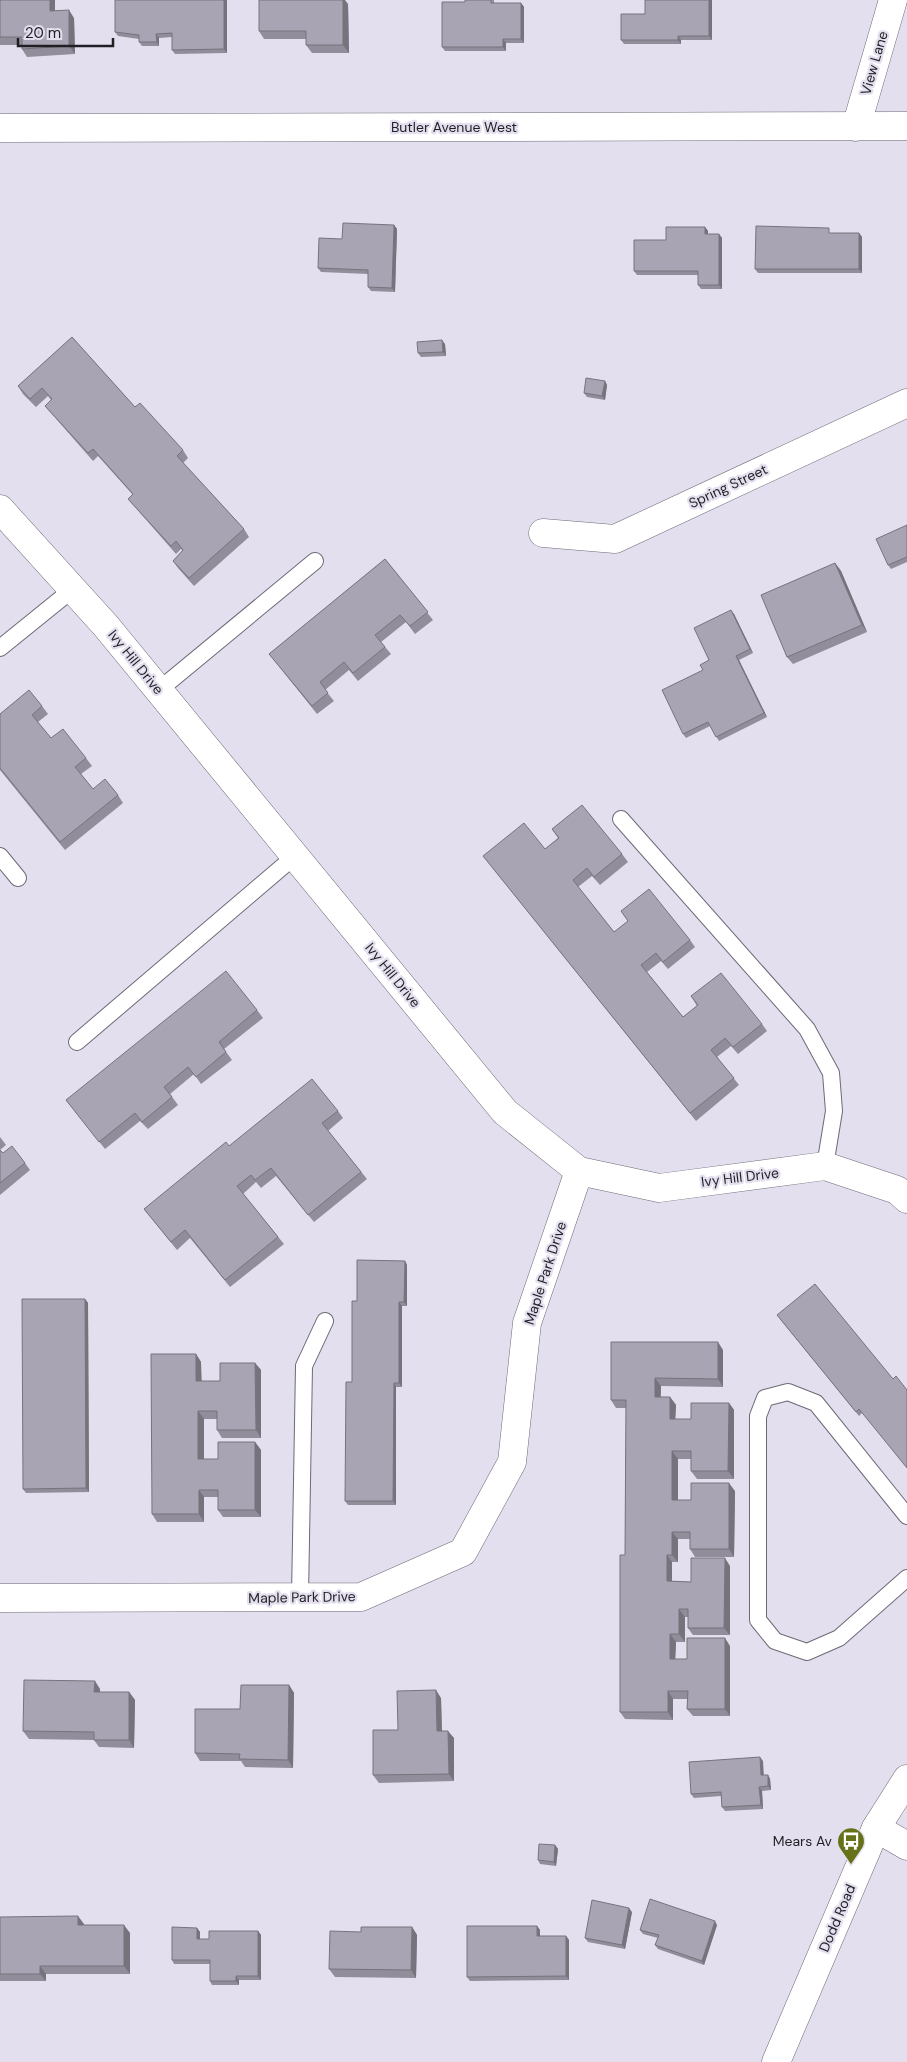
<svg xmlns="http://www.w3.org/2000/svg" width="907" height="2062" font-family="'DM Sans',sans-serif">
<rect width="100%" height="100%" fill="#e4dfee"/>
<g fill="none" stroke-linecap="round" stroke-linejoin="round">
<g stroke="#6d6976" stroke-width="18">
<path id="lane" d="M 0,648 L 73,589
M 159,690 L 315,561
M 621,819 L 807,1029 L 831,1073 L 834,1111 L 825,1166
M 0,856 L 18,878
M 77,1042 L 295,856
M 907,1516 L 816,1403 L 788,1392 L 765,1398 L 758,1416 L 758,1620 L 775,1641 L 807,1652 L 839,1638 L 907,1578
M 300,1597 L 304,1366 L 325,1321"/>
</g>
<g stroke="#6d6976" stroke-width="29">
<path id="street" d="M 856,127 L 893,0
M 0,128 L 907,126
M 0,509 L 106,626 L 505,1112 L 579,1171 L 659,1188 L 825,1166 L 897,1190 L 907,1199
M 543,533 L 615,539 L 907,403
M 0,1598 L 361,1597 L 463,1552 L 512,1462 L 527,1323 L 579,1171
M 876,1828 L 907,1846"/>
</g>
<g stroke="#6d6976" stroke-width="29">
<path id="secondary" d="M 776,2062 L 876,1828 L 907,1779"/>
</g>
<use href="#lane" stroke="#fff" stroke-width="16"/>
<use href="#street" stroke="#fff" stroke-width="28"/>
<use href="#secondary" stroke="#fff" stroke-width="28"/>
</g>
<path fill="#918d9a" d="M 0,0 L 55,0 L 55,11 L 74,18 L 75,54 L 27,57 L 22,49 L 22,45 L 0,45 Z
M 227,0 L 227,53 L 175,54 L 172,50 L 172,37 L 159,38 L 159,46 L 142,46 L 139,42 L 139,39 L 118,36 L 115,32 Z
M 494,0 L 494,3 L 521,3 L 524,7 L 524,43 L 506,43 L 506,51 L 445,51 L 442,47 L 465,2 Z
M 645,0 L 712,0 L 712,40 L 681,40 L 681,44 L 624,44 L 621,40 L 645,14 Z
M 348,4 L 349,53 L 312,53 L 306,45 L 306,39 L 264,39 L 259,31 Z
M 394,225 L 397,229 L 395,292 L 371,291 L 368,287 L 368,274 L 321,272 L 318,268 L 342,239 Z
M 705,227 L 708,231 L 708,234 L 719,234 L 722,238 L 722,289 L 701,289 L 698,285 L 698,275 L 637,275 L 634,271 L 666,240 Z
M 832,233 L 859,233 L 862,237 L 862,273 L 758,273 L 755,269 Z
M 72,337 L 135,407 L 183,450 L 188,458 L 183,463 L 244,529 L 249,537 L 194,586 L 178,568 L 173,561 L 183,551 L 181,549 L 176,554 L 134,506 L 128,499 L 133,495 L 98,456 L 93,461 L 51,413 L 45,406 L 51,400 L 48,396 L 36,407 L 23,394 L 18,386 Z
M 445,344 L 446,356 L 421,357 L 418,353 Z
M 605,381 L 607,385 L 605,400 L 587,397 L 584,393 Z
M 907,525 L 907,562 L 891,569 L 888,565 Z
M 385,559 L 433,620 L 415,634 L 406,622 L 381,642 L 391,654 L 358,681 L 349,670 L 325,690 L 334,701 L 317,714 L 269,654 Z
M 835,563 L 841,571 L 867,632 L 793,664 L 787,657 Z
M 734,614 L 753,653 L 739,660 L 767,717 L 719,741 L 710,726 L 686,738 L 683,734 L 703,670 Z
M 42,706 L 48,714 L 38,722 L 51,738 L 86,758 L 92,766 L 81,774 L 93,789 L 118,795 L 123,803 L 65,850 L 0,770 L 0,714 Z
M 552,829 L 622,854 L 628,862 L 600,885 L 592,876 L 578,887 L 614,932 L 628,921 L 621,911 L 690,940 L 695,947 L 668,969 L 661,961 L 647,972 L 683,1017 L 697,1006 L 691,996 L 762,1024 L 767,1031 L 738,1054 L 731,1046 L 717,1057 L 739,1085 L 696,1121 L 483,856 L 545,849 L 558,838 Z
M 257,1010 L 263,1018 L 224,1049 L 232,1060 L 201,1084 L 194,1074 L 170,1094 L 178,1105 L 148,1129 L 140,1121 L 105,1149 L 66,1100 Z
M 338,1111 L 343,1118 L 328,1131 L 367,1179 L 314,1222 L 276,1176 L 261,1188 L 256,1182 L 243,1194 L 284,1244 L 230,1287 L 190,1238 L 177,1250 L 144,1209 L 229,1146 Z
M 0,1137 L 6,1145 L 0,1150 Z
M 0,1150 L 3,1153 L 25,1163 L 30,1170 L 0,1195 Z
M 405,1261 L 407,1265 L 407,1306 L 402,1306 L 402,1387 L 396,1387 L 396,1505 L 348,1505 L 345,1501 L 357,1301 Z
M 815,1284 L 862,1413 L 859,1416 L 780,1319 Z
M 85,1299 L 88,1303 L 89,1492 L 26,1493 L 23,1489 Z
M 611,1342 L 723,1350 L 723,1387 L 661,1386 L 661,1397 L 670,1397 L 676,1405 L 675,1419 L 691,1419 L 729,1403 L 734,1410 L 734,1479 L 697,1479 L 691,1471 L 691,1459 L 678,1459 L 678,1500 L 691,1500 L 735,1491 L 734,1557 L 695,1557 L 690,1549 L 690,1539 L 678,1539 L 678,1562 L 672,1562 L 672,1581 L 691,1582 L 730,1566 L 730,1635 L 693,1635 L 688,1628 L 688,1617 L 685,1617 L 685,1642 L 676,1642 L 675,1659 L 687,1659 L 730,1646 L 730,1716 L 693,1716 L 687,1709 L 688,1699 L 673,1699 L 673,1720 L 625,1719 L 620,1712 L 625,1555 L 626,1408 L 616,1408 L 611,1400 Z
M 196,1354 L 201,1362 L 201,1381 L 220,1381 L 255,1363 L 261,1370 L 261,1438 L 222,1438 L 217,1430 L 217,1419 L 204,1419 L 204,1459 L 218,1459 L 255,1442 L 261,1450 L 261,1517 L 223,1517 L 218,1510 L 218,1497 L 204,1497 L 204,1522 L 157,1522 L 152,1514 Z
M 289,1685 L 294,1693 L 293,1768 L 245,1767 L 241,1761 L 200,1761 L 195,1753 L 240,1709 Z
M 100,1689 L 100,1692 L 129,1692 L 135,1700 L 134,1748 L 99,1747 L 94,1740 L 29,1739 L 23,1731 Z
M 441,1698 L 442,1731 L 454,1738 L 454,1781 L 379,1783 L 373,1775 L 398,1730 Z
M 763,1761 L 763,1775 L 768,1775 L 770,1779 L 771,1790 L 762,1791 L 763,1809 L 725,1811 L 722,1807 L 721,1796 L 694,1798 L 691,1794 Z
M 555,1845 L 558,1849 L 556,1866 L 540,1864 L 538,1860 Z
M 632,1912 L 625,1949 L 588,1942 L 585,1938 Z
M 0,1917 L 84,1924 L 84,1925 L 130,1933 L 130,1974 L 46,1974 L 46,1981 L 0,1981 Z
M 717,1925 L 704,1965 L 658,1949 L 655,1945 L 658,1938 L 643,1934 L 640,1930 Z
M 537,1926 L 540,1930 L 540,1936 L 566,1936 L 569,1940 L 569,1980 L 470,1981 L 467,1977 Z
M 412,1927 L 417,1935 L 416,1978 L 335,1977 L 329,1969 L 361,1932 Z
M 197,1928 L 200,1932 L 200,1939 L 209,1939 L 258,1931 L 261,1935 L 261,1980 L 239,1980 L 239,1985 L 212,1985 L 210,1981 L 210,1964 L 174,1964 L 172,1960 Z"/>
<path fill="#76737d" d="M 50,0 L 55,0 L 55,19 L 50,11 Z
M 224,0 L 227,0 L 227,53 L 224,49 Z
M 343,0 L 345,0 L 348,4 L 349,53 L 343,45 Z
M 709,0 L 712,0 L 712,40 L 709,36 Z
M 521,3 L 524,7 L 524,43 L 521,39 Z
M 69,10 L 74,18 L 75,54 L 69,46 Z
M 156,34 L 159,38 L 159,46 L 157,42 Z
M 678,36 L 681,40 L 681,44 L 678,40 Z
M 503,39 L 506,43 L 506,51 L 503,47 Z
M 394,225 L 397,229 L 395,292 L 392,288 Z
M 705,227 L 708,231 L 708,238 L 705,234 Z
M 859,233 L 862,237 L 862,273 L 859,269 Z
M 719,234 L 722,238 L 722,289 L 719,285 Z
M 442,340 L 445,344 L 446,356 L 443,352 Z
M 605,381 L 607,385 L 605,400 L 602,396 Z
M 835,563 L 841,571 L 867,632 L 862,625 Z
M 731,610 L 734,614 L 753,653 L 750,649 Z
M 736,656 L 739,660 L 767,717 L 764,713 Z
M 405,1261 L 407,1265 L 407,1306 L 404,1302 Z
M 85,1299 L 88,1303 L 89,1492 L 86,1488 Z
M 399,1302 L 402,1306 L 402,1387 L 399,1383 Z
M 718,1342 L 723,1350 L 723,1387 L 718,1379 Z
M 196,1354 L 201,1362 L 202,1389 L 196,1381 Z
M 255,1363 L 261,1370 L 261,1438 L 256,1430 Z
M 655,1378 L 661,1386 L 660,1405 L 655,1397 Z
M 394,1383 L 396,1387 L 396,1505 L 393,1501 Z
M 670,1397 L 676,1405 L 675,1427 L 670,1419 Z
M 729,1403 L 734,1410 L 734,1479 L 728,1471 Z
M 198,1411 L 204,1419 L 204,1467 L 198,1459 Z
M 255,1442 L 261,1450 L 261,1517 L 255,1510 Z
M 672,1451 L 678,1459 L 678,1507 L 672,1500 Z
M 729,1483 L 735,1491 L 734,1557 L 729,1549 Z
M 199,1490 L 204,1497 L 204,1522 L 199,1514 Z
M 672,1532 L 678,1539 L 678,1562 L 672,1555 Z
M 667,1555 L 672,1562 L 672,1589 L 667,1581 Z
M 725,1558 L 730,1566 L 730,1635 L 724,1628 Z
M 679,1609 L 685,1617 L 685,1642 L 679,1634 Z
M 670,1634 L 676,1642 L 675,1666 L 670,1659 Z
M 725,1638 L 730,1646 L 730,1716 L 725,1709 Z
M 95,1681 L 100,1689 L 100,1700 L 94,1692 Z
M 289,1685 L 294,1693 L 293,1768 L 288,1760 Z
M 436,1690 L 441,1698 L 442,1739 L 437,1731 Z
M 668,1691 L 673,1699 L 673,1720 L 668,1712 Z
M 129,1692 L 135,1700 L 134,1748 L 129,1740 Z
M 448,1731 L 454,1738 L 454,1781 L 449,1774 Z
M 760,1757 L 763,1761 L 764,1779 L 761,1775 Z
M 768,1775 L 770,1779 L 771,1790 L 768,1786 Z
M 759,1787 L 762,1791 L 763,1809 L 761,1805 Z
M 555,1845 L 558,1849 L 556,1866 L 554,1862 Z
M 629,1908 L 632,1912 L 625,1949 L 622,1945 Z
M 78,1916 L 84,1924 L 84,1933 L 78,1925 Z
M 715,1921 L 717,1925 L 704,1965 L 702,1961 Z
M 124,1925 L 130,1933 L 130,1974 L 124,1966 Z
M 537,1926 L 540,1930 L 540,1940 L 537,1936 Z
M 412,1927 L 417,1935 L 416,1978 L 411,1970 Z
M 197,1928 L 200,1932 L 200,1943 L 197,1939 Z
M 258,1931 L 261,1935 L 261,1980 L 258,1976 Z
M 566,1936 L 569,1940 L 569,1980 L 566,1976 Z
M 40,1966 L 46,1974 L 46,1981 L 40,1974 Z
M 236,1976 L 239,1980 L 239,1985 L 236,1981 Z"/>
<path fill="#a9a4b3" stroke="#76737d" d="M 0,0 L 50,0 L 50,11 L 69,10 L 69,46 L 22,49 L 22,37 L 0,37 Z
M 115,0 L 224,0 L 224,49 L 172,50 L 172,33 L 156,34 L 157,42 L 139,42 L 139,35 L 115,32 Z
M 259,0 L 343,0 L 343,45 L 306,45 L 306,31 L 259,31 Z
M 465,0 L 491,0 L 491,3 L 521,3 L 521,39 L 503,39 L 503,47 L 442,47 L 442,2 L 465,2 Z
M 645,0 L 709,0 L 709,36 L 678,36 L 678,40 L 621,40 L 621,14 L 645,14 Z
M 343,223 L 394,225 L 392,288 L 368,287 L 368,270 L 318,268 L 319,238 L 342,239 Z
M 756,226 L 829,228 L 829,233 L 859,233 L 859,269 L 755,269 Z
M 666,227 L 705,227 L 705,234 L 719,234 L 719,285 L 698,285 L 698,271 L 634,271 L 634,240 L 666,240 Z
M 72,337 L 135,407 L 140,403 L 183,450 L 177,456 L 244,529 L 189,578 L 173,561 L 183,550 L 176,541 L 171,546 L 128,499 L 133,494 L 93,449 L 88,453 L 45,406 L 52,399 L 42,388 L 30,399 L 18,386 Z
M 442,340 L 443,352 L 418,353 L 417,342 Z
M 586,378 L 605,381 L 602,396 L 584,393 Z
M 907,525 L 907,557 L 888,565 L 876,539 Z
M 385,559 L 428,612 L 410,626 L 400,615 L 375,635 L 385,647 L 353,673 L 344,662 L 320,682 L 328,693 L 312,706 L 269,654 Z
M 835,563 L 862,625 L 787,657 L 761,595 Z
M 731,610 L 750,649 L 736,656 L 764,713 L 716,737 L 708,722 L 683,734 L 662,690 L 703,670 L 700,665 L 709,660 L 694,628 Z
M 29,690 L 42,706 L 32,715 L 51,738 L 63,729 L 86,758 L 75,767 L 93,789 L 105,779 L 118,795 L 60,842 L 0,768 L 0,714 Z
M 582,805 L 622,854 L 594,877 L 587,868 L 573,880 L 614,932 L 628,921 L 621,911 L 649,889 L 690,940 L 663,962 L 656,953 L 641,965 L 683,1017 L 698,1005 L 691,996 L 721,973 L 762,1024 L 733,1047 L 725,1038 L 711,1050 L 734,1078 L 690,1113 L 483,856 L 524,823 L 545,849 L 559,838 L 552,829 Z
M 226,971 L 257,1010 L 219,1042 L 226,1052 L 196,1077 L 188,1067 L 164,1087 L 172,1097 L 142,1122 L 135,1113 L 99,1142 L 66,1100 Z
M 312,1079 L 338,1111 L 322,1123 L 361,1172 L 308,1215 L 271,1168 L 255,1180 L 251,1175 L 237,1186 L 278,1237 L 225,1280 L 185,1230 L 171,1242 L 144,1209 L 226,1142 L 229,1146 Z
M 12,1146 L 25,1163 L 0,1183 L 0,1150 L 3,1153 Z
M 357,1260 L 405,1261 L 404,1302 L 399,1302 L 399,1383 L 394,1383 L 393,1501 L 345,1501 L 346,1382 L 352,1382 L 352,1301 L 357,1301 Z
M 815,1284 L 893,1379 L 896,1376 L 907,1390 L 907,1468 L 859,1409 L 856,1412 L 777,1315 Z
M 22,1299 L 85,1299 L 86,1488 L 23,1489 Z
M 611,1342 L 718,1342 L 718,1379 L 655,1378 L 655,1397 L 670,1397 L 670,1419 L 691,1419 L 691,1403 L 729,1403 L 728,1471 L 691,1471 L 691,1451 L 672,1451 L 672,1500 L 691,1500 L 691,1483 L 729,1483 L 729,1549 L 690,1549 L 690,1532 L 672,1532 L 672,1555 L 667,1555 L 667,1581 L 691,1582 L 691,1558 L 725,1558 L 724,1628 L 688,1628 L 688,1609 L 679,1609 L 679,1634 L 670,1634 L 670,1659 L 687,1659 L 687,1638 L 725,1638 L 725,1709 L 687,1709 L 688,1691 L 668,1691 L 668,1712 L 620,1712 L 620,1555 L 625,1555 L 626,1400 L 611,1400 Z
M 151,1354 L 196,1354 L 196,1381 L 220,1381 L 220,1363 L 255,1363 L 256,1430 L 217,1430 L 217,1411 L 198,1411 L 198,1459 L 218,1459 L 218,1442 L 255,1442 L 255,1510 L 218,1510 L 218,1490 L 199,1490 L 199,1514 L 152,1514 Z
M 24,1680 L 95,1681 L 94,1692 L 129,1692 L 129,1740 L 94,1740 L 94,1732 L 23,1731 Z
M 241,1685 L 289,1685 L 288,1760 L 239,1759 L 240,1754 L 195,1753 L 195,1709 L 240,1709 Z
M 436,1690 L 437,1731 L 448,1731 L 449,1774 L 373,1775 L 373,1730 L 398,1730 L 397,1691 Z
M 760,1757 L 761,1775 L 768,1775 L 768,1786 L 759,1787 L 761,1805 L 722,1807 L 721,1792 L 691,1794 L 689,1762 Z
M 539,1844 L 555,1845 L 554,1862 L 538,1860 Z
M 650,1899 L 715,1921 L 702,1961 L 655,1945 L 659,1935 L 640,1930 Z
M 592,1900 L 629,1908 L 622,1945 L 585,1938 Z
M 78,1916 L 78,1925 L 124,1925 L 124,1966 L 40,1966 L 40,1974 L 0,1974 L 0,1917 Z
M 467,1926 L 537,1926 L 537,1936 L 566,1936 L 566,1976 L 467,1977 Z
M 172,1927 L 197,1928 L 197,1939 L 209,1939 L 209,1931 L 258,1931 L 258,1976 L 236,1976 L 236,1981 L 210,1981 L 210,1960 L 172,1960 Z
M 361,1927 L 412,1927 L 411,1970 L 329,1969 L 330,1931 L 361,1932 Z"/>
<defs>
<g id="bus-pin" transform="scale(1.4375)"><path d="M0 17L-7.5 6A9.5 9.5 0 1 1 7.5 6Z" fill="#677119" stroke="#e4dfee"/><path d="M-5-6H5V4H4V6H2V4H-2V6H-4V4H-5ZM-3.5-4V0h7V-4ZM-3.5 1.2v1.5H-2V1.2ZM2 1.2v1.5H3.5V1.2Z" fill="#fff"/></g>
</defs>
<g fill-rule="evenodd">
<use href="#bus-pin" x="851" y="1841"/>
</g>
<g text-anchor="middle" stroke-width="4.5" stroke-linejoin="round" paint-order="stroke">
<g font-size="14" fill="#211f24" stroke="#e4dfee">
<text transform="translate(874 63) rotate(-74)" y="5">View Lane</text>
<text x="454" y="132">Butler Avenue West</text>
<text transform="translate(728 486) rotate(-25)" y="5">Spring Street</text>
<text transform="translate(136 662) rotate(51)" y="5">Ivy Hill Drive</text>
<text transform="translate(393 975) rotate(51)" y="5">Ivy Hill Drive</text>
<text transform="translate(740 1177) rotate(-7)" y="5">Ivy Hill Drive</text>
<text transform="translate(545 1273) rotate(-72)" y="5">Maple Park Drive</text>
<text transform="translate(302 1597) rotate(-1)" y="5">Maple Park Drive</text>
<text transform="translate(837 1918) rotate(-67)" y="5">Dodd Road</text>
</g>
<g font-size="14" fill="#211f24" stroke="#e4dfee" text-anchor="end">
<text x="832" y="1846">Mears Av</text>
</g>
</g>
<path d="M18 38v8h95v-8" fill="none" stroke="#211f24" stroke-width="2.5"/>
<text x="25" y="38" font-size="15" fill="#211f24" stroke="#e4dfee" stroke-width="4" paint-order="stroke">20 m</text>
</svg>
